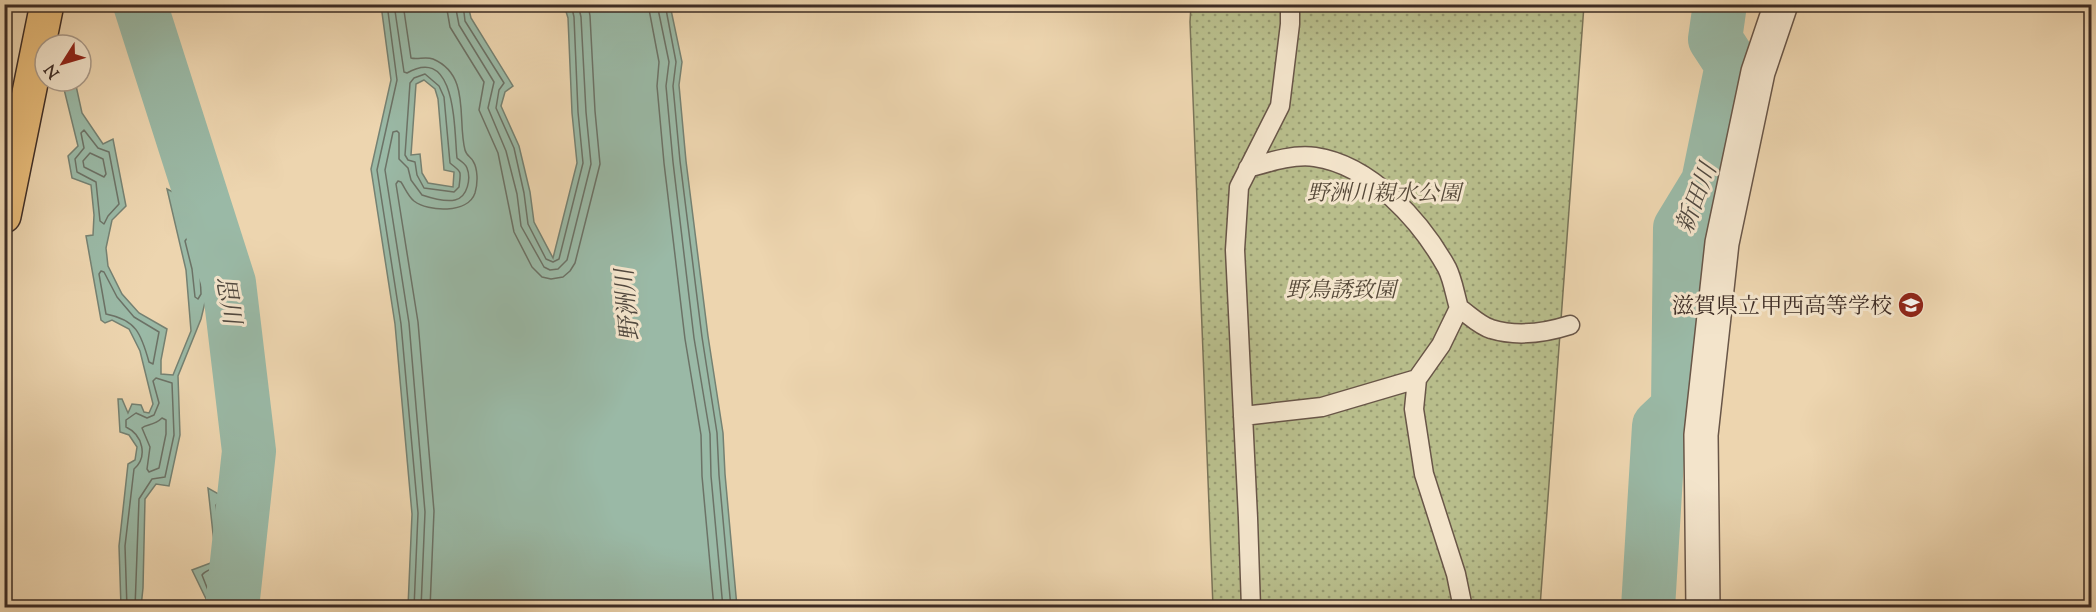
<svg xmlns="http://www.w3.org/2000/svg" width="2096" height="612" font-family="'Sorts Mill Goudy','Noto Serif JP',serif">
<defs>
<pattern id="grass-dots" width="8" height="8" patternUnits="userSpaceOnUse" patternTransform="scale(1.5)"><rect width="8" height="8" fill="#b8bd8b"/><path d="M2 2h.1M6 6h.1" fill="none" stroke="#979a71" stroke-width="1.8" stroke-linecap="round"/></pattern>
</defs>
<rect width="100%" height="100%" fill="#edd5af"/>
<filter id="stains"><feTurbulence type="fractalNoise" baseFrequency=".00333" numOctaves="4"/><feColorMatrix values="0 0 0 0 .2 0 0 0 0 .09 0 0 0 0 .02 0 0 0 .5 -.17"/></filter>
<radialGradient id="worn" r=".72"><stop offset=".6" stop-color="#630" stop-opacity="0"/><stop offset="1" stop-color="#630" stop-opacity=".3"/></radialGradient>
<path fill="url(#grass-dots)" stroke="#7a7458" stroke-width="1.5" d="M 1191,5 L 1584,5 L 1540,607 L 1213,607 L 1190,22 Z"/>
<path fill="#9ab9a6" stroke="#758172" stroke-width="1.5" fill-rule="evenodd" d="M 381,5 L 468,5 L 471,18 L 513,86 L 505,92 L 501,106 L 519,146 L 530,192 L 534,222 L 553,258 L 577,163 L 572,113 L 568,18 L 564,5 L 670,5 L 682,62 L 679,85 L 686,161 L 708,336 L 723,433 L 725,474 L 737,607 L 408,607 L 412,514 L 395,324 L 371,169 L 391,80 ZM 424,80 L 435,89 L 438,99 L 444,170 L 454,172 L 453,187 L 428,183 L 422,173 L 420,154 L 411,155 L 416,84 Z
M 62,81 L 75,81 L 82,113 L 103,144 L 113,139 L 126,206 L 112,220 L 106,248 L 108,266 L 122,294 L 139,313 L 167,329 L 161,360 L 161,374 L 173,375 L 191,331 L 186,270 L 167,189 L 173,192 L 181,214 L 191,193 C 190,216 184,229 207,239 L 211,248 L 206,274 L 207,294 L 201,319 L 178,376 L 180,435 L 169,486 L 156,484 L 145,499 L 143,588 L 141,607 L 121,607 L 119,546 L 128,464 L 135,460 L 137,447 L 129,435 L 120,432 L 118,399 L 122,399 L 128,413 L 132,404 L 141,405 L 144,412 L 149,413 L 153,404 L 140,351 L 129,329 L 112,320 L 105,323 L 101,320 L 86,236 L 93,235 L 94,215 L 91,185 L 72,178 L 68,156 L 78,146 Z
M 225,294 L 230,294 L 238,324 L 249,434 L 252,607 L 210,607 L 192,570 L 216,561 L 208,488 L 238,505 L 244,454 L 241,417 L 229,386 L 223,346 L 225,330 L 233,324 L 225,302 Z"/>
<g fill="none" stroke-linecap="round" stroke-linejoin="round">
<path stroke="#6c7266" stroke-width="1.5" d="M 387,4 L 397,80 L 377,170 L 401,324 L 418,513 L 414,608
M 394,4 L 404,72 L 407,73 C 457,44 454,131 457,158 C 460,161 465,163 467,168 C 471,178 468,197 455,200 C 446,202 431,198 422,195 L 411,180 L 408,168 L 399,159 L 399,133 L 397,131 L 393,132 L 385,170 L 409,323 L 425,512 L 421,608
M 403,4 L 411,58 C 418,60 425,56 433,59 C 471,75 457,120 465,150 C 466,155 471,157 473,161 C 478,169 478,183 475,193 C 468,214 428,212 414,201 C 408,196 405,188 401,182 L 398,181 L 396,184 L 418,322 L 434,511 L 430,608
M 446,4 L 450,27 L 484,82 L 479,110 L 498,153 L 514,232 L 532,267 L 542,277 L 551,279 L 563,277 L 570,271 L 575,263 L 600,164 L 595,111 L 590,16 L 588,4
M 455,4 L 459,25 L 494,82 L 488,108 L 506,151 L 517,194 L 521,226 L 544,267 L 550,270 L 558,269 L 567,260 L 591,164 L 586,112 L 581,17 L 578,4
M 463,4 L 465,21 L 504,83 L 499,90 L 496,108 L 514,148 L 524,193 L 528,224 L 546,259 L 553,262 L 559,259 L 583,163 L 578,112 L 574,17 L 571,4
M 648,4 L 659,62 L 657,86 L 664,163 L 685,339 L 701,435 L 702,476 L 714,608
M 657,4 L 669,62 L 666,86 L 673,162 L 694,338 L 710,434 L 711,476 L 723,608
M 665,4 L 676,62 L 673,86 L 680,161 L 702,337 L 717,433 L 719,475 L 731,608
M 425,74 L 439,86 L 444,97 L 450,163 C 462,173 461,170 459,187 L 454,192 L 424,188 L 417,175 L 415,162 L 408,160 L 405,155 L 410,83 L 414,78 Z
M 84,130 L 98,148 L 109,152 L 119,204 L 108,216 L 104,224 L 100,221 L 96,182 L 77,172 L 75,159 L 84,148 L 81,133 Z
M 90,153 L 103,159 L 106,174 L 104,177 L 84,167 L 83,161 Z
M 188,237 L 202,244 L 204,248 L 200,273 L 201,294 L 198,299 L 195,297 L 192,269 L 185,241 Z
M 101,271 L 104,272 L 117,297 L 134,317 L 159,332 L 153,364 L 149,362 C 141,333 136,320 106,314 L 99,274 Z
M 162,418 L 166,420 L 166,434 L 159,468 L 149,472 L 147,469 L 150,447 L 142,428 C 146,424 154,426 162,418 Z
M 127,608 L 125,546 L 134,469 C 148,457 143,435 126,427 L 126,420 L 136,413 L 147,418 L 154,415 L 159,403 L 153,381 L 156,378 L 172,383 L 174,435 L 165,477 L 152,479 L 139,499 L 135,608
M 215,608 L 202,575 C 207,568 217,570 222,562 L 216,505 L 219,502 L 234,511 L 242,510 L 245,512 L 246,608
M 223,608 L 222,600 L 212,579 L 224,571 L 229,563 L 225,520 L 228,517 L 237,521 L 238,608"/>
<path stroke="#9ab9a6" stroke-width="54" d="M 140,4 L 229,283 L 249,451 L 232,608
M 1648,608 L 1659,426 L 1678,408 L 1680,228 L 1708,182 L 1732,65 L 1715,39 L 1720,4"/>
<g stroke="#695648" stroke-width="21">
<path id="lane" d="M 1248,168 C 1269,162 1293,154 1315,157 C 1371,165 1421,221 1447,268 C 1453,280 1455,295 1459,308 L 1441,345 L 1417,379 L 1414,409 L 1424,474 L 1456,574 L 1463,608
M 1459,308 C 1468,314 1480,326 1491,329 C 1517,337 1545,333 1570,325
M 1243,416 L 1322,407 L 1417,379
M 1251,608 L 1248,518 L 1235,250 L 1239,187 L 1280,106 L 1290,24 L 1290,4"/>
</g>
<g stroke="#695648" stroke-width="36">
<path id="street" d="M 1703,608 L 1701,435 L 1722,243 L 1758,72 L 1781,4"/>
</g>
<g stroke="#3d2c25" stroke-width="36">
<path id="highway" d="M 4,216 L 47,4"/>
</g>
<use href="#lane" stroke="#f3e4cb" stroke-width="18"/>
<use href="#street" stroke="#f3e4cb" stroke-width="33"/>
<use href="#highway" stroke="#e6ba78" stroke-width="33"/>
</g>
<defs>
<g id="school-disc" transform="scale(1.35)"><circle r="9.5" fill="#8f2418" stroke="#f3e4cb"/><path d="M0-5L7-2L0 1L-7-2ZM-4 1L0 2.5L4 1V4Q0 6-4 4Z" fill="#fff"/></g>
</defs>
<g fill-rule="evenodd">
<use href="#school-disc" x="1911" y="305"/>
</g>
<g text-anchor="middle" stroke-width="6" stroke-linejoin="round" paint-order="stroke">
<g font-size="22" font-style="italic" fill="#564939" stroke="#f3e4cb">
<text x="1384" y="200">野洲川親水公園</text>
<text x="1341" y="297">野鳥誘致園</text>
</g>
<g font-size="22" fill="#3d2c25" stroke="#f3e4cb" text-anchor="end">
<text x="1892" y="313">滋賀県立甲西高等学校</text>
</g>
<g font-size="24" font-style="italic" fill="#50483f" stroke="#f3e4cb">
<text transform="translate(1696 198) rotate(-69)" y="8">新田川</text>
<text transform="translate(229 300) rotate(80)" y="8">思川</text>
<text transform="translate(627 305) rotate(-95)" y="8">野洲川</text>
</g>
</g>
<rect width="2096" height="612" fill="none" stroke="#edd5af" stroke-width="24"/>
<rect x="6" y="6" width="2084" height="600" fill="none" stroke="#3d2c25" stroke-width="3"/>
<rect x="12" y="12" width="2072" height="588" fill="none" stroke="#3d2c25" stroke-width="1.5"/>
<g transform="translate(63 63) rotate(233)"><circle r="28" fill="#f3e4cb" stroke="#aa9a89" stroke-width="1.5"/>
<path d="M0-4.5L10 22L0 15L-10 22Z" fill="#8f2418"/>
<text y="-9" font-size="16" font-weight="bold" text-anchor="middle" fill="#3d2c25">N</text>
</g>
<rect width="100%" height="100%" filter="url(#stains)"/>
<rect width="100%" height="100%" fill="url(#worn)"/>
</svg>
